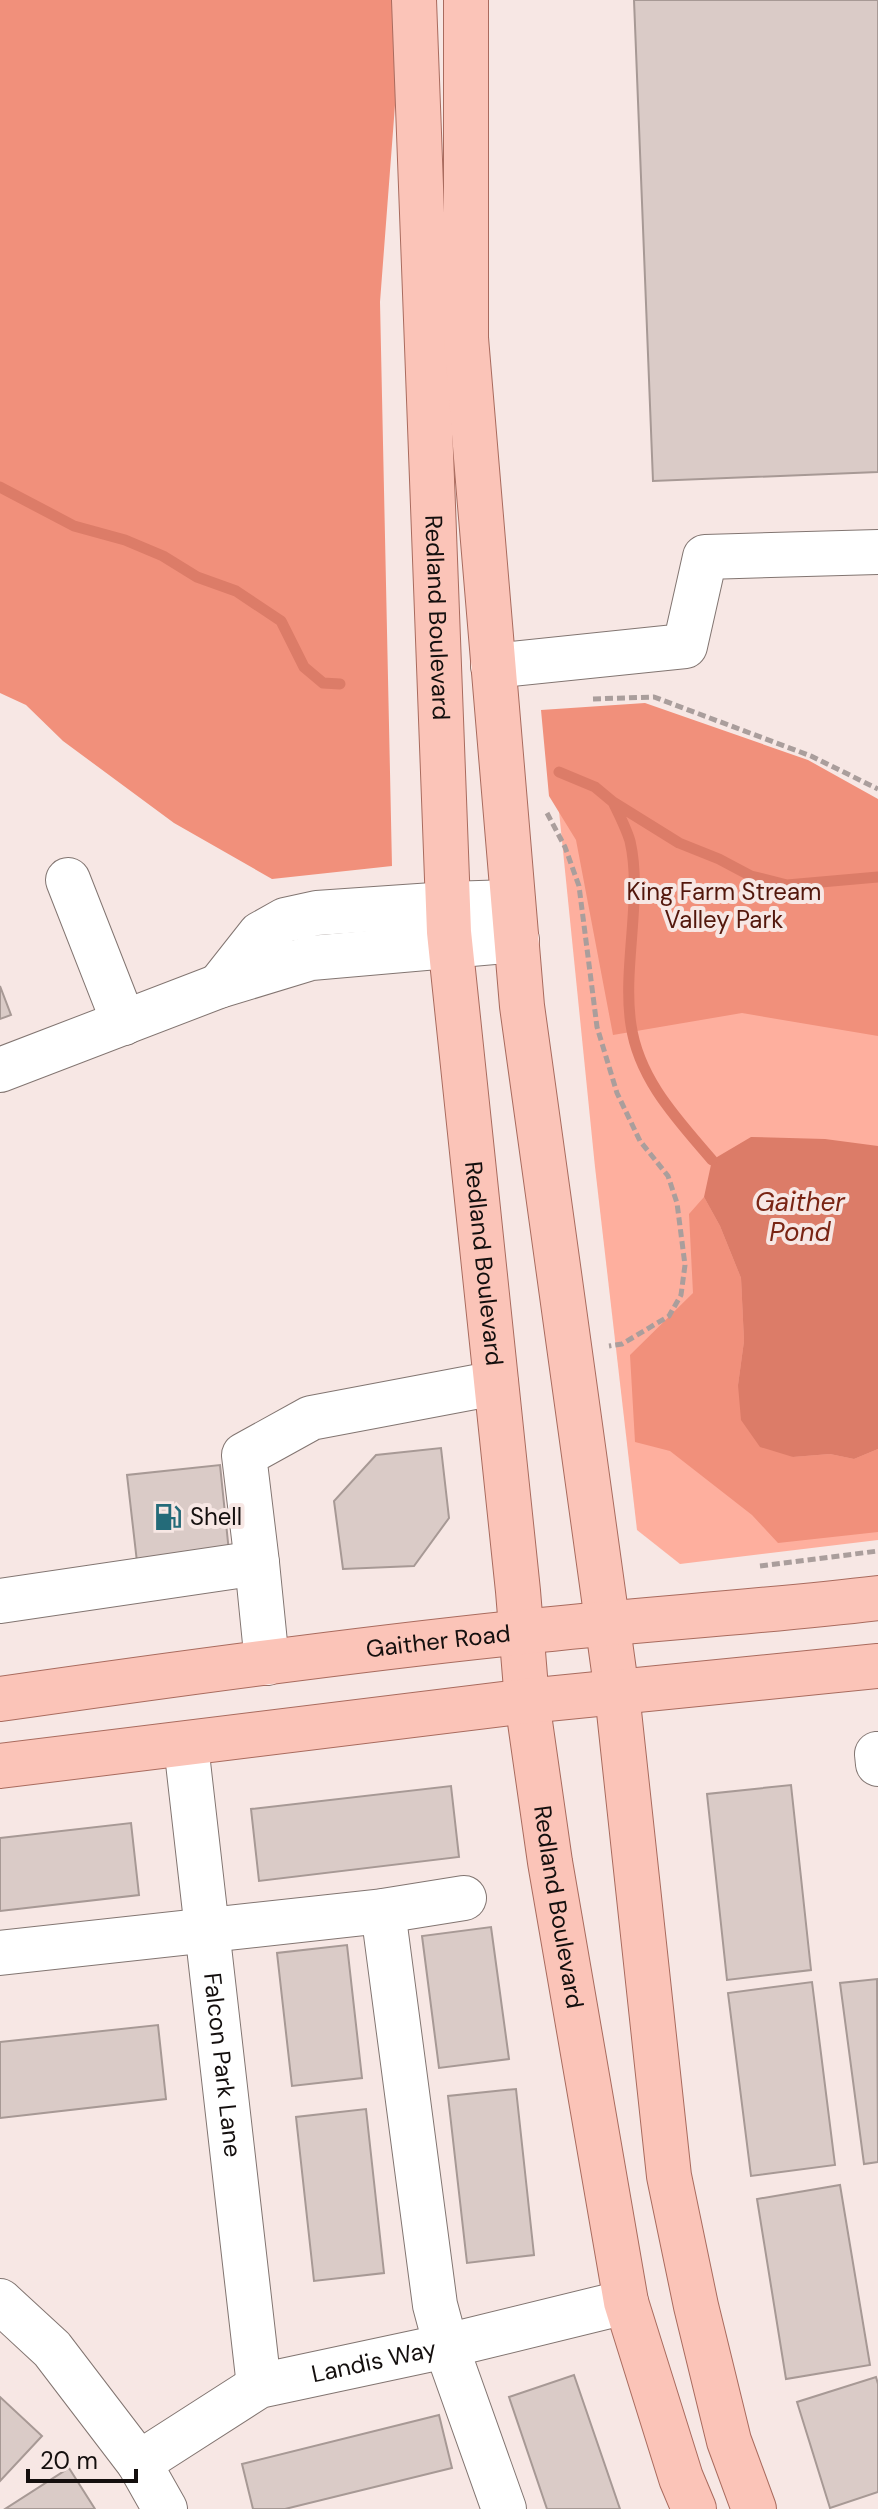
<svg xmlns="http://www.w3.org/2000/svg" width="878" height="2509" font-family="'DM Sans',sans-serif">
<rect width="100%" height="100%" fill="#f7e7e4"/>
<path fill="#feaf9e" d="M 551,732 L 878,802 L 878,1540 L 680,1564 L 637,1530 L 595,1167 Z"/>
<path fill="#f1907b" d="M 0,0 L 403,0 L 380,302 L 392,866 L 272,879 L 174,823 L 63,741 L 26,705 L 0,693 Z
M 645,703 L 808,760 L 878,799 L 878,1036 L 742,1013 L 613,1035 L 576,840 L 549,796 L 541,710 Z
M 704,1197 L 720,1226 L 741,1278 L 744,1341 L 738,1385 L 793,1457 L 830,1454 L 854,1459 L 878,1449 L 878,1532 L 778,1543 L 752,1515 L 670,1451 L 635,1442 L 630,1355 L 693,1293 L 689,1214 Z"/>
<path fill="#dc7c68" d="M 751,1137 L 825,1139 L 878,1146 L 878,1449 L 854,1459 L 830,1454 L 793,1457 L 760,1447 L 741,1420 L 738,1385 L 744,1341 L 741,1278 L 720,1226 L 704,1197 L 712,1160 Z"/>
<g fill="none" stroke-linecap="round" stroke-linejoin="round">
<path stroke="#dc7c68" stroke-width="11" d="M 0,487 L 74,526 L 125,540 L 163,556 L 197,577 L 236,591 L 281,621 L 304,667 L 323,683 L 340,684
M 559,772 L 595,787 L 613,802 L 679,843 L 719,859 L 751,876 L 787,885 L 878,877
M 613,802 C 619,814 626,828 630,841 C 643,897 622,968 631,1025 C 639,1080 678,1120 712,1160"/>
</g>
<path fill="#dacbc7" stroke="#a79995" stroke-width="2" d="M 634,0 L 878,0 L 878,472 L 653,481 Z
M 0,986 L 11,1015 L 0,1019 Z
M 441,1448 L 449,1518 L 414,1566 L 343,1569 L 334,1501 L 376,1455 Z
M 220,1465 L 229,1552 L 137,1562 L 127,1475 Z
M 791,1785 L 811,1970 L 727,1980 L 707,1794 Z
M 451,1786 L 459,1857 L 259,1881 L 251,1809 Z
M 131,1823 L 139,1895 L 0,1911 L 0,1838 Z
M 491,1927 L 509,2059 L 439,2068 L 422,1936 Z
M 347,1945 L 362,2078 L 292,2086 L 277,1953 Z
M 877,1979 L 878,2162 L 864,2164 L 840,1983 Z
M 812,1982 L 835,2165 L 751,2176 L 728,1993 Z
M 158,2025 L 166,2099 L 0,2118 L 0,2042 Z
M 516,2089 L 534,2255 L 467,2263 L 448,2096 Z
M 366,2109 L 384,2273 L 314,2281 L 296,2117 Z
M 840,2185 L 870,2365 L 786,2379 L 757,2199 Z
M 574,2375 L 620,2509 L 547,2509 L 509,2397 Z
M 876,2377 L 878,2384 L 878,2492 L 830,2508 L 797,2402 Z
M 0,2397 L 42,2436 L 0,2481 Z
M 439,2415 L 452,2468 L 285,2509 L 253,2509 L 242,2464 Z
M 69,2468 L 95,2509 L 5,2509 Z"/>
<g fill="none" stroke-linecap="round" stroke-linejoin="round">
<g stroke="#827571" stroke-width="46">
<g id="minor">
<path d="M 493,666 L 685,646 L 705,557 L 878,552"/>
<path d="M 68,880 L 124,1023"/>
<path d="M 219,986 L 260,934 L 285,920 L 317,913 L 448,904 L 513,902"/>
<path d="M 0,1070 L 219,986 L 311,958 L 517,940"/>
<path d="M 257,1563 L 244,1455 L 311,1418 L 496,1383"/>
<path d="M 0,1601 L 257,1563 L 267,1663"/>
<path id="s1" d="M 186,1745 L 259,2386"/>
<path d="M 877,1754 L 878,1764"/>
<path d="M 383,1911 L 435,2305 L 446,2346 L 504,2509"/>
<path d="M 0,1953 L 383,1911 L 464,1898"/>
<path d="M 0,2301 L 52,2349 L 139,2463 L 165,2509"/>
<path id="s2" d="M 139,2463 L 259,2386 L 446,2346 L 626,2302"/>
</g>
</g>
<g stroke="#a96b5e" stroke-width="46">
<g id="major">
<path id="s3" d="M 414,0 L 449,932 L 518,1591 L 527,1701 L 550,1862 L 626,2302 L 681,2478 L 694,2509"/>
<path d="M 466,0 L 466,338 L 522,1006 L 617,1693 L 669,2176 L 696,2306 L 729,2441 L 754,2509"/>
<path id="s4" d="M 0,1699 C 174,1674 348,1650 522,1632 C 641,1619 760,1612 878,1598"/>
<path d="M 0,1766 L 527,1701 L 878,1666"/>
</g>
</g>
<path stroke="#aa9e9c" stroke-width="5" stroke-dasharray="8 4" stroke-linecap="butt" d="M 593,699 L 654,697 L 811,756 L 878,789
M 547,813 L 565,847 L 579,886 L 597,1027 L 617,1093 L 640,1141 L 668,1176 L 677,1203 L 685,1265 L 681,1295 L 669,1316 L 622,1344 L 609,1346
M 760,1566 L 878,1551"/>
<use href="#minor" stroke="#fff" stroke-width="44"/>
<use href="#major" stroke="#fbc4b8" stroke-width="44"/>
</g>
<defs>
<g id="fuel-bare" transform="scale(2.16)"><path d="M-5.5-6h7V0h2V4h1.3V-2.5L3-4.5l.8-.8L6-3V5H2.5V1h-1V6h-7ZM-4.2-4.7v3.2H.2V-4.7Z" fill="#246b79" stroke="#f7e7e4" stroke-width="2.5" paint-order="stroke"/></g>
</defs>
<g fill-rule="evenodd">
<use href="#fuel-bare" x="168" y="1517"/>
</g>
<g text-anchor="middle" stroke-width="8" stroke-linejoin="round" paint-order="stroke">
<g font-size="24" fill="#140f0e" stroke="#f7e7e4">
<text dy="8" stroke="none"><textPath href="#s3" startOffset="618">Redland Boulevard</textPath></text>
<text dy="8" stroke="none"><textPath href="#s3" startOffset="1266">Redland Boulevard</textPath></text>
<text dy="8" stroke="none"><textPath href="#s4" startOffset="442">Gaither Road</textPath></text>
<text dy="8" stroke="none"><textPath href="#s3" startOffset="1914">Redland Boulevard</textPath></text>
<text dy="8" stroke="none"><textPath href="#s1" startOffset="322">Falcon Park Lane</textPath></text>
<text dy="8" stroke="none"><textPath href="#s2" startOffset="260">Landis Way</textPath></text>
</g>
<g font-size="24" fill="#53170c" stroke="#f7e7e4">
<text x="724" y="900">King Farm Stream<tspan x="724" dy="28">Valley Park</tspan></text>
</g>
<g font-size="24" fill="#140f0e" stroke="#f7e7e4" text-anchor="start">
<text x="190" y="1525">Shell</text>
</g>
<g font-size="26" font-style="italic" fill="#792413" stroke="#f7e7e4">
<text x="800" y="1211">Gaither<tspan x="800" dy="30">Pond</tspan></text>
</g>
</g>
<path d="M28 2469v12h108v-12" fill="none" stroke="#140f0e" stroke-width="4"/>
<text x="40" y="2469" font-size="24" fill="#140f0e" stroke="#f7e7e4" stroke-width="6" paint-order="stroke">20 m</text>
</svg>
